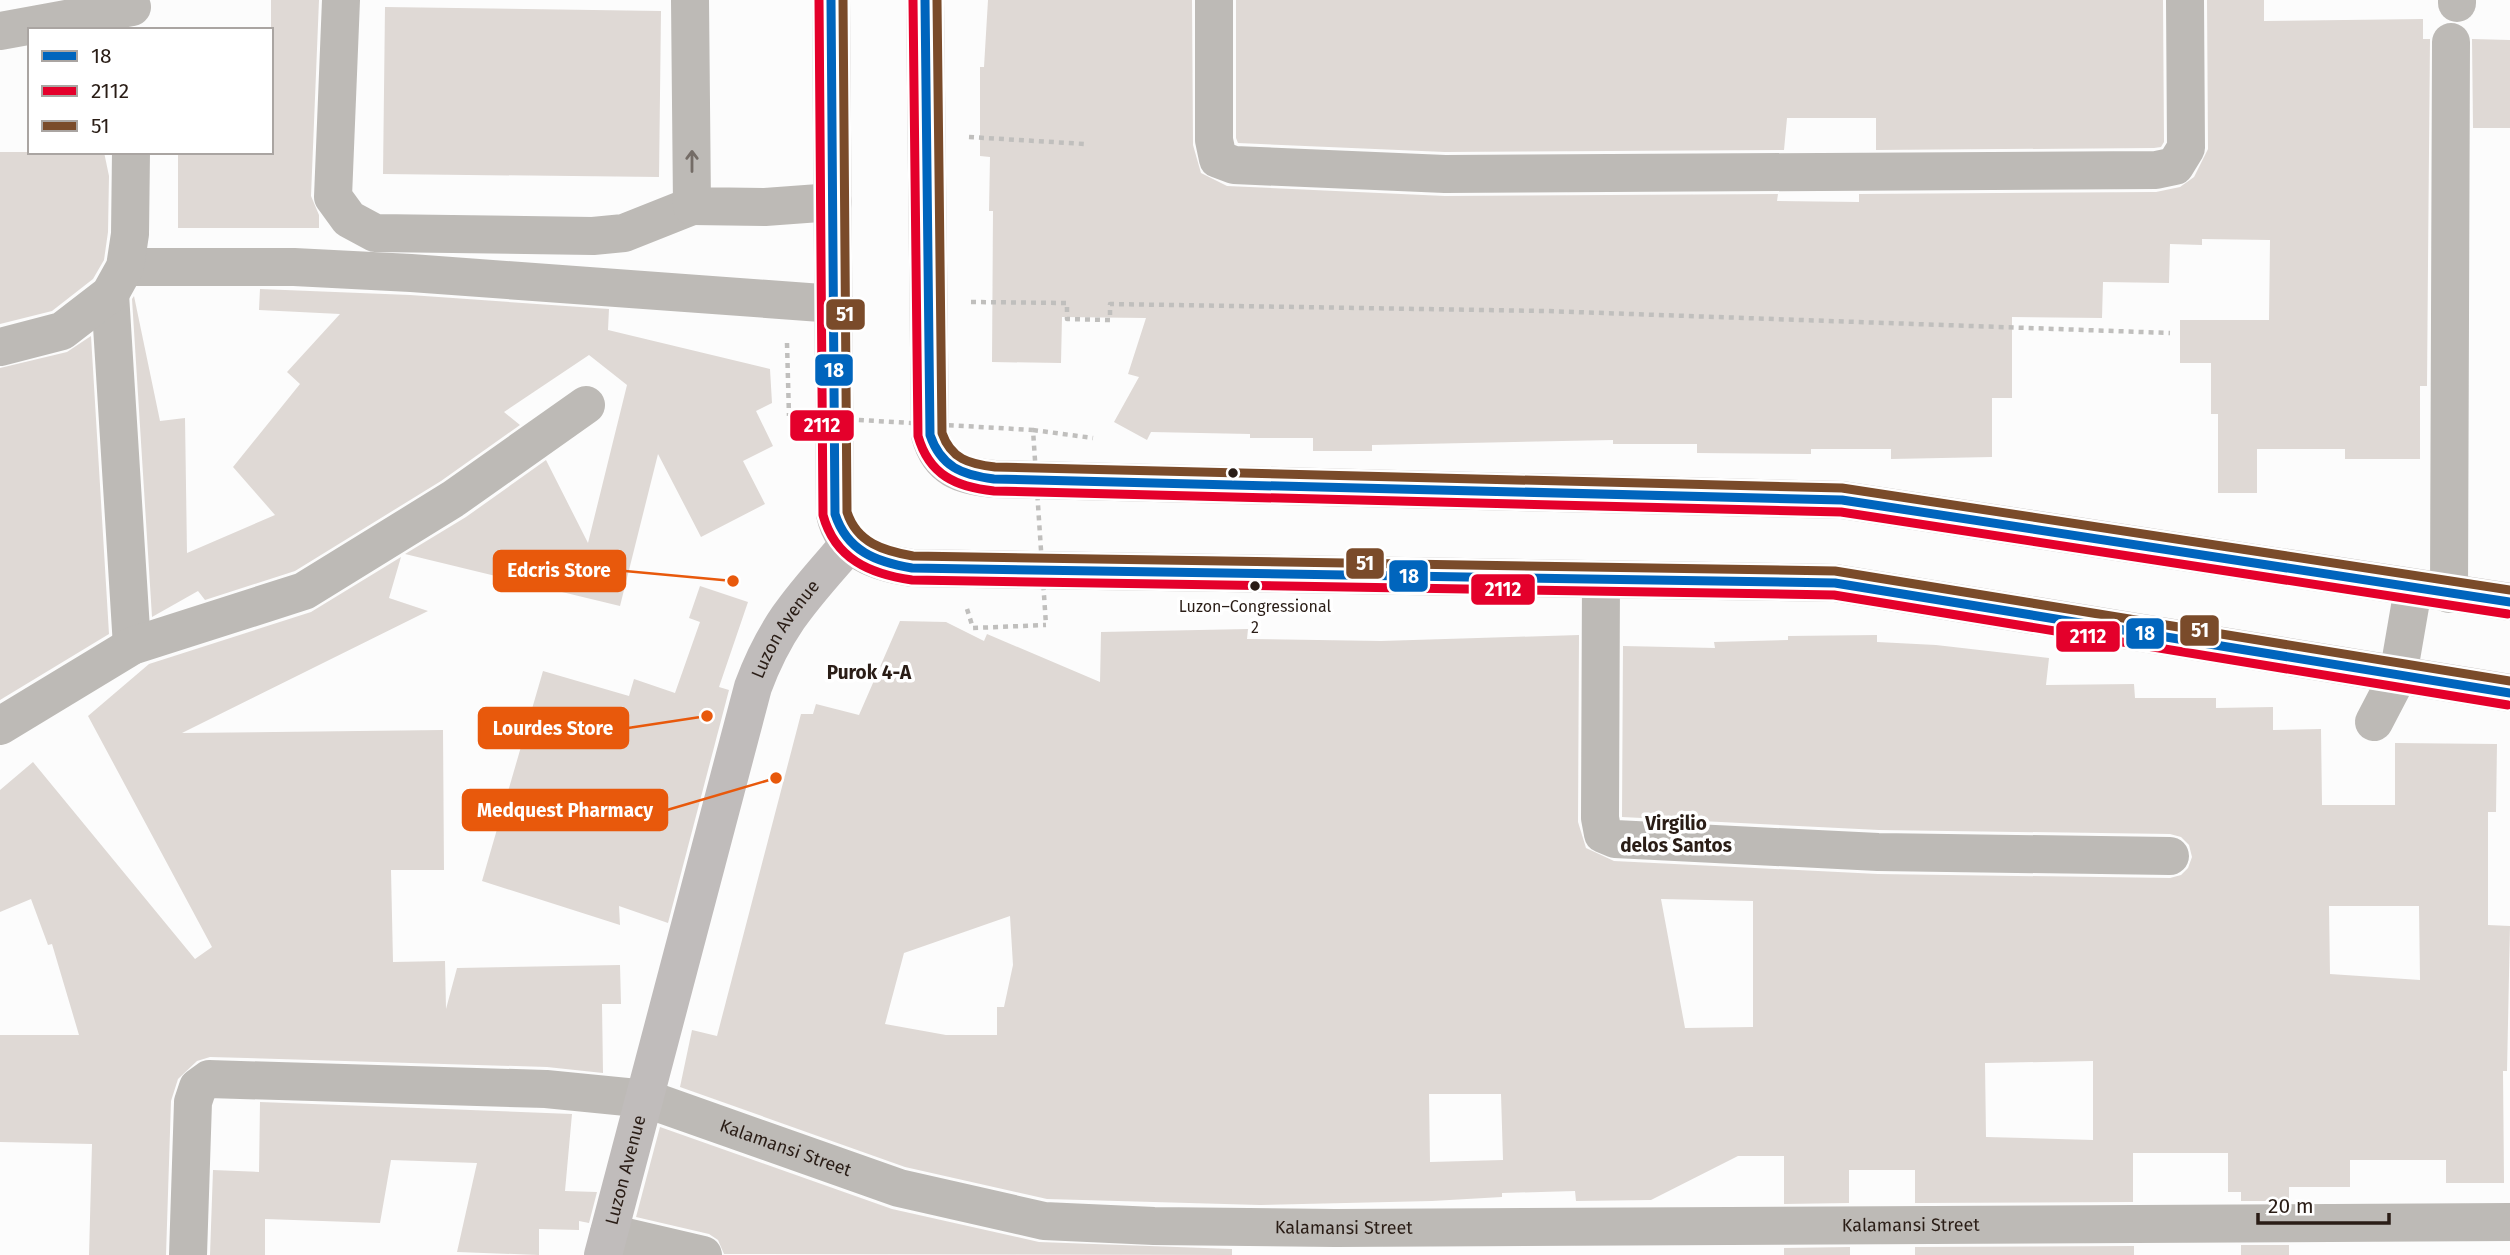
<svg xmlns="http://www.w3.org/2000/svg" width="2510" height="1255" font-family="'Fira Sans',sans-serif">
<rect width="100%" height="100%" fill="#fcfcfc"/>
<path fill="#dfd9d5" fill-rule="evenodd" d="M 271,0 L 319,0 L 311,196 L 319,215 L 319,228 L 178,228 L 178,152 L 271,152 Z
M 988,0 L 1192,0 L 1193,145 L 1201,173 L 1227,186 L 1445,196 L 1778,194 L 1777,201 L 1859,202 L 1859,194 L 2156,192 L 2180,187 L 2194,177 L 2208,149 L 2207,0 L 2264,0 L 2264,21 L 2423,19 L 2423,39 L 2430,39 L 2428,264 L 2427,386 L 2420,386 L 2420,459 L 2345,459 L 2345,449 L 2257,449 L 2257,493 L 2218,493 L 2218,414 L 2211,414 L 2211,363 L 2180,363 L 2180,320 L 2269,320 L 2270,240 L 2202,239 L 2202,245 L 2170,244 L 2169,283 L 2103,282 L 2102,318 L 2012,317 L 2012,398 L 1992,398 L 1992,457 L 1891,459 L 1891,449 L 1811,449 L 1811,454 L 1697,453 L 1697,444 L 1613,444 L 1613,440 L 1372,445 L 1372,451 L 1313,451 L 1313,438 L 1250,438 L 1250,434 L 1151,432 L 1147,440 L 1114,422 L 1139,377 L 1128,374 L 1146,318 L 1062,317 L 1061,363 L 992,362 L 993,211 L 989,211 L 990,157 L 980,156 L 980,67 L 984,67 Z
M 1236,0 L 2163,0 L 2164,142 L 2161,147 L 2154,148 L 1876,150 L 1876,118 L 1787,118 L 1784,150 L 1445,152 L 1238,143 L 1236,138 Z
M 385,7 L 661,11 L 659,177 L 383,174 Z
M 2472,39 L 2510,40 L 2510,128 L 2473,128 Z
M 0,152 L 104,152 L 109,176 L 108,232 L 104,260 L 93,279 L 52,311 L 0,324 Z
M 260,289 L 410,295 L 609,309 L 608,330 L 770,369 L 772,403 L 756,411 L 773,446 L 743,461 L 765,504 L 701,537 L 658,454 L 620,606 L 405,554 L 466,517 L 546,460 L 588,543 L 627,385 L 589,355 L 504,412 L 520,425 L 441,481 L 295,571 L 205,600 L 198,591 L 152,617 L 132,299 L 134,296 L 160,421 L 185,418 L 187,553 L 275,515 L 233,467 L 300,384 L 287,372 L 340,314 L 259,310 Z
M 91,336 L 109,634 L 0,700 L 0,368 L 67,352 Z
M 401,557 L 389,598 L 428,611 L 182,733 L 443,730 L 444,870 L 391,870 L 393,962 L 445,961 L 446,1009 L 457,968 L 620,965 L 621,1004 L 602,1004 L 603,1073 L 547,1067 L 210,1057 L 197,1061 L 178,1079 L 171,1101 L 166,1255 L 89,1255 L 92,1144 L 0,1142 L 0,1035 L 79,1035 L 52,944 L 48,945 L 31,899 L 0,912 L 0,790 L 33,762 L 195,959 L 212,947 L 88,716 L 149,664 L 311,612 Z
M 700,586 L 748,602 L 719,687 L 729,690 L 668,923 L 619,906 L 620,925 L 482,881 L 543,671 L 629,696 L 634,679 L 675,693 L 700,622 L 689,618 Z
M 900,621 L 946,622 L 984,641 L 987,634 L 1100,682 L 1101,632 L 1248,629 L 1247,639 L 1381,641 L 1579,635 L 1578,822 L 1586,848 L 1614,861 L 1878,874 L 2170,878 L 2181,875 L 2188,868 L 2192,857 L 2189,845 L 2181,837 L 2170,834 L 1879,830 L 1622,817 L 1623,646 L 1715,648 L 1714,642 L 1788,640 L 1788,636 L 1877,635 L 1877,642 L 1936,645 L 2049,658 L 2046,685 L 2134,684 L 2135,698 L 2216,698 L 2216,708 L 2273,707 L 2273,730 L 2321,729 L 2322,805 L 2395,805 L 2395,743 L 2497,744 L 2496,812 L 2488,812 L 2488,925 L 2510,926 L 2507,1071 L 2503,1071 L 2504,1183 L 2446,1183 L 2446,1160 L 2350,1160 L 2350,1187 L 2289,1187 L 2289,1201 L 2241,1201 L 2241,1192 L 2228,1192 L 2228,1153 L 2133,1153 L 2133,1202 L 1915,1203 L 1915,1170 L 1849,1170 L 1849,1203 L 1784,1204 L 1784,1156 L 1738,1156 L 1651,1200 L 1576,1201 L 1575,1191 L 1502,1193 L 1502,1197 L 1432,1201 L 1260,1205 L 1047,1199 L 905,1167 L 680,1087 L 692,1030 L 717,1036 L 801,714 L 813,714 L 816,704 L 859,715 ZM 1661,899 L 1753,901 L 1753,1027 L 1685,1028 ZM 2329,906 L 2419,906 L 2420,980 L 2330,974 ZM 1010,916 L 1013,965 L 1004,1007 L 997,1007 L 997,1035 L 946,1035 L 885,1024 L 904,953 ZM 2093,1061 L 2093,1140 L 1986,1137 L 1985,1063 ZM 1429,1094 L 1501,1094 L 1503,1160 L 1430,1162 Z
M 260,1102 L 572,1114 L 565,1191 L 597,1192 L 589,1223 L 579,1221 L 579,1230 L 539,1229 L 539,1255 L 457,1252 L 477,1163 L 391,1160 L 380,1223 L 265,1219 L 265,1255 L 210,1255 L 213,1170 L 259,1172 Z
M 660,1127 L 892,1209 L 1039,1242 L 1232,1249 L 1232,1255 L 724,1254 L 718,1240 L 709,1234 L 636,1217 Z
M 2241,1245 L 2289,1245 L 2289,1255 L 2241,1255 Z
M 2134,1246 L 2134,1255 L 1915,1255 L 1915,1247 Z
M 1850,1247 L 1850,1255 L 1784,1255 L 1784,1248 Z"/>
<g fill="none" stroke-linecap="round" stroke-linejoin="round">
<path stroke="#c0bfbd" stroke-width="4.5" stroke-dasharray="5 5" stroke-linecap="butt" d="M 969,137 L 1085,144
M 971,302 L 1067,303 L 1067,319 L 1110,320 L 1110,304 L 1546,311 L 2170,333
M 787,343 L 789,416
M 1033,430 L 1093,438
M 967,609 L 973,628 L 1046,625"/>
<g stroke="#bdbab6" stroke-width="38">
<path d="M 341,0 L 333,197 L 349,219 L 375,233 L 593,236 L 624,233 L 692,206"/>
<path d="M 690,0 L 692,206 L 765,207 L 833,202"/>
<path d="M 1214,0 L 1214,140 L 1218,159 L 1234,165 L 1445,174 L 2156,170 L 2175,166 L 2186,148 L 2185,0"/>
<path d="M 2457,3 L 2457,0"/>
<path d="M 0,31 L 132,7"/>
<path d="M 125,267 L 294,267 L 411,273 L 835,304"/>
<path d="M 110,294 L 132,646"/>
<path d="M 0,347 L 62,331 L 110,294 L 125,267 L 130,234 L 131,152"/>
<path d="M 1601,579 L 1600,818 L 1603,834 L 1615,839 L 1878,852 L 2170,856"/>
<path d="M 2449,594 L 2451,42"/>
<path d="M 2374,722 L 2398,676 L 2413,589"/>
<path d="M 0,726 L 132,646 L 304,591 L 453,499 L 586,405"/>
<path d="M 609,1233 L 703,1255"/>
<path id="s1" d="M 188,1255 L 193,1102 L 198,1087 L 209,1079 L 546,1089 L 647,1099 L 899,1188 L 1044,1221 L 1154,1226 L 1335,1228 L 2510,1222"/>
</g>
<g stroke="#c0bcbb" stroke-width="38">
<path d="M 831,0 L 835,514 C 843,552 878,563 912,568 L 1835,583 L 2510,693"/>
<path d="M 925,0 L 930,435 C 939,469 961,476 994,479 L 1842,500 L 2510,602"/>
<path id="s2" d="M 603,1255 L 753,687 C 777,622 805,595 849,544"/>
</g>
<path stroke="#c0bfbd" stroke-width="4.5" stroke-dasharray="5 5" stroke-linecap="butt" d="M 789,416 L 1033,430 L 1046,625"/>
<g stroke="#fff" stroke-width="14">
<path id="bus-1" d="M 831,0 L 835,514 C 847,551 876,562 912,568 L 1835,583 L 2510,693
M 925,0 L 930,435 C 941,467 962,475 994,479 L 1842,500 L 2510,602"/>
</g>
<g stroke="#fff" stroke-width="14">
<path id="bus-2" d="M 819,0 L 823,515 C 835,559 870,574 912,580 L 1834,595 L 2508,705
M 913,0 L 918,436 C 929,475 956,487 994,491 L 1841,512 L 2508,614"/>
</g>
<g stroke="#fff" stroke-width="14">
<path id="bus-3" d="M 843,0 L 847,512 C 857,543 884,551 913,556 L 1835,571 L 2510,681
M 937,0 L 942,433 C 951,459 969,464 995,467 L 1842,488 L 2510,590"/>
</g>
<use href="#bus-1" stroke="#0065bd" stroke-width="9"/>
<use href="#bus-2" stroke="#e4002b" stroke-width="9"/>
<use href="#bus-3" stroke="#7a4b2a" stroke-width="9"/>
</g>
<defs><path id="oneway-shaft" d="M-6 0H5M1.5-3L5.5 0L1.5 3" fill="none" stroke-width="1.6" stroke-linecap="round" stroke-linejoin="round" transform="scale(1.75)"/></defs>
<use stroke="#746c66" href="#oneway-shaft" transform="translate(692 161) rotate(-90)"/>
<g fill="#2a1d16" stroke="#fff" stroke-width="2.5">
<circle cx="1233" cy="473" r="6"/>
<circle cx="1255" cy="586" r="6"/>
</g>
<g text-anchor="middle" stroke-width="7" stroke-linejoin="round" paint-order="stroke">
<g font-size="16" fill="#2a1d16" stroke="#fff">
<text x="1255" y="612">Luzon–Congressional<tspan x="1255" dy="21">2</tspan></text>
</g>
<g font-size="18" fill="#2a1d16" stroke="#fff">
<text dy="6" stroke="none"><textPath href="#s2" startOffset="654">Luzon Avenue</textPath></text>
<text dy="6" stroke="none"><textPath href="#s1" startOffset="768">Kalamansi Street</textPath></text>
<text dy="6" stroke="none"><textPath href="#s2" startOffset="88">Luzon Avenue</textPath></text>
<text dy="6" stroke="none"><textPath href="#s1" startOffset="1904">Kalamansi Street</textPath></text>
<text dy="6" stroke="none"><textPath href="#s1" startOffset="1337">Kalamansi Street</textPath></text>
</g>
<g font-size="19" font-weight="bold" fill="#2a1d16" stroke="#fff">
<text x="869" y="679">Purok 4-A</text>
<text x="1676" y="830">Virgilio<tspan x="1676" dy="22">delos Santos</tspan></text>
</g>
</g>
<path fill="none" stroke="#e8590c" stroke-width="2.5" d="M733 581L625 571M707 716L628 728M776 778L667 810"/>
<g fill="#e8590c" stroke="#fff" stroke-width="2.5">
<circle cx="733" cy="581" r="7"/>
<circle cx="707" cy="716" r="7"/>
<circle cx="776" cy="778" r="7"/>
</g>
<g fill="#e8590c" stroke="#e8590c" stroke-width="2.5">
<rect x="494" y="551" width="131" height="40" rx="7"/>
<rect x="479" y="708" width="149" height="40" rx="7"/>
<rect x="463" y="790" width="204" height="40" rx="7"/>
</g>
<g font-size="19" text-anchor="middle" font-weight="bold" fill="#fff">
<text x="559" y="577">Edcris Store</text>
<text x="553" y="735">Lourdes Store</text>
<text x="565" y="817">Medquest Pharmacy</text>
</g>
<g stroke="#fff" stroke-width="2.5">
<rect x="825" y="298" width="41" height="33" rx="7" fill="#7a4b2a"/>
<rect x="814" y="353" width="40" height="34" rx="7" fill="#0065bd"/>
<rect x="789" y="409" width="66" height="33" rx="7" fill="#e4002b"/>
<rect x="1345" y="547" width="40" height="33" rx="7" fill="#7a4b2a"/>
<rect x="1388" y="559" width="41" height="34" rx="7" fill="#0065bd"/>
<rect x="1470" y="573" width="66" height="33" rx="7" fill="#e4002b"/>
<rect x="2179" y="614" width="41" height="33" rx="7" fill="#7a4b2a"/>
<rect x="2125" y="617" width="40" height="33" rx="7" fill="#0065bd"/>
<rect x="2055" y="620" width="66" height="33" rx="7" fill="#e4002b"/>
</g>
<g font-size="19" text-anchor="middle" font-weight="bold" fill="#fff">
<text x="845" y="321">51</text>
<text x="834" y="377">18</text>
<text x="822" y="432">2112</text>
<text x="1365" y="570">51</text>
<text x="1409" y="583">18</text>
<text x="1503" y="596">2112</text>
<text x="2200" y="637">51</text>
<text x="2145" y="640">18</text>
<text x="2088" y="643">2112</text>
</g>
<rect x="28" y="28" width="245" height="126" fill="#ffffff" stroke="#aaa5a2" stroke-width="2"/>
<rect x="42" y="51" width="35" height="10" fill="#0065bd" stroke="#aaa5a2" stroke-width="2"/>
<text x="91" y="63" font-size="21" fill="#2a1d16">18</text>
<rect x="42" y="86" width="35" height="10" fill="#e4002b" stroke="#aaa5a2" stroke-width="2"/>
<text x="91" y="98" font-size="21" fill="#2a1d16">2112</text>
<rect x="42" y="121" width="35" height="10" fill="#7a4b2a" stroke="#aaa5a2" stroke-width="2"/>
<text x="91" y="133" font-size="21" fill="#2a1d16">51</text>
<path d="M2258 1213v10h131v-10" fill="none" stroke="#2a1d16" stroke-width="3.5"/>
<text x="2268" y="1213" font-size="21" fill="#2a1d16" stroke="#ffffff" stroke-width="5" paint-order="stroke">20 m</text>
</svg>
